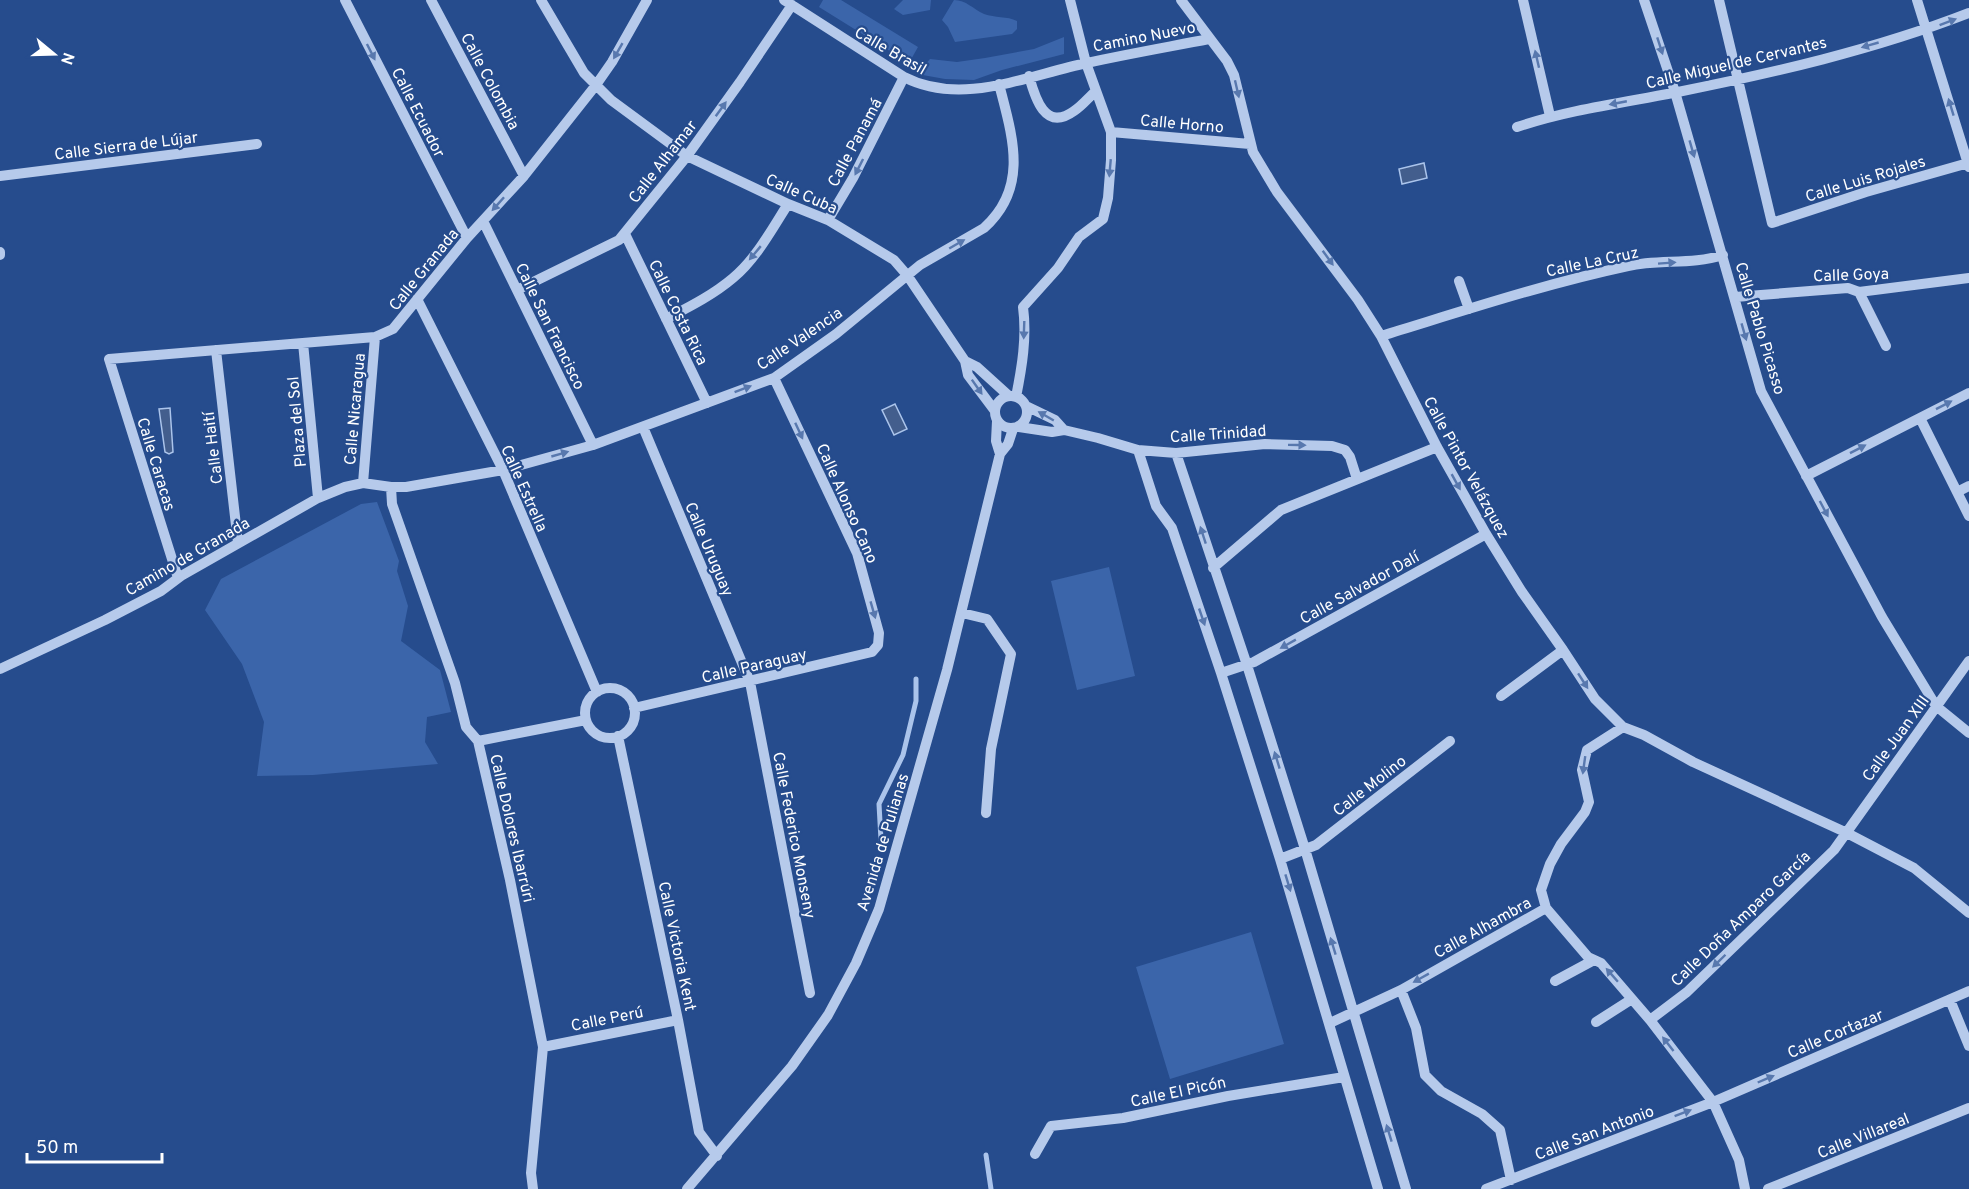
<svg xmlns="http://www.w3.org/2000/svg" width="1969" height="1189" font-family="Overpass,sans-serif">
<rect width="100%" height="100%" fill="#264c8d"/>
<path fill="#3b65aa" d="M 823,0 L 841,0 L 918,47 L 909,63 L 819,7 Z
M 903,0 L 931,0 L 930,10 L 903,15 L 894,9 Z
M 954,0 C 966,0 973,9 984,14 C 995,18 1007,16 1017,21 L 1017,29 L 1012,34 L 955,42 L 948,27 L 942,20 Z
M 1064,37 L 1064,54 L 1002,70 L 974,80 L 945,79 L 917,74 L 930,59 L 957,62 L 985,58 L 1034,49 Z
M 377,502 L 399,561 L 397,571 L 408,606 L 401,641 L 440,670 L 451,712 L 427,717 L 425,742 L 438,764 L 313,775 L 257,776 L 264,722 L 242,664 L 205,610 L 221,579 L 361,504 Z
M 1109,567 L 1135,676 L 1077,690 L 1051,581 Z
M 1251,932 L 1284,1044 L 1170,1079 L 1136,967 Z"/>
<path fill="#435e8d" stroke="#abc4eb" stroke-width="1.5" d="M 1424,163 L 1427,178 L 1402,184 L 1399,169 Z
M 895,404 L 907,429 L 894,435 L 882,410 Z
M 170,408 L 173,452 L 169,454 L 165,452 L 159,409 Z"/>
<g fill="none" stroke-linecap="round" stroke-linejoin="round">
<path stroke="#abc4eb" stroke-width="5" d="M 881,840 L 879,804 L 903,755 L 916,701 L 916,679
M 986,1155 L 991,1189"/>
<path stroke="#b6caeb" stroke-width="10" d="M 345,0 L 467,238
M 431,0 L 524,176
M 541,0 L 584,73 L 611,100 L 687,156 L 788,204 L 828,220 L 894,260 L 907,275 L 965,361 L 968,375 L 995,411
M 784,0 L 904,77 C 962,107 1028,75 1087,63 C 1127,54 1168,47 1209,39
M 1181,0 L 1227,61 L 1234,75 L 1253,152 L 1277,192 L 1358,300 L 1381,336 L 1437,447 L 1486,534 L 1522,592 L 1563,650 L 1595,699 L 1623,727 L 1644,735 L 1693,762 L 1845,832 L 1914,868 L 1969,913
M 1523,0 L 1550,116
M 1644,0 L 1675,92 L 1761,391 L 1882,617 L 1936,706 L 1969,733
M 1719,0 L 1772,223 L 1866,192 L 1968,163
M 1917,0 L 1969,167
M 1029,76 C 1035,98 1045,132 1074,111 C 1082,106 1088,98 1095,92
M 1517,127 C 1568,110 1621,103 1673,93 C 1773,73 1874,50 1969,13
M 1111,132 L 1250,144
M 0,176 L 257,144
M 828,220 L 853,178 L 904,77
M 483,221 L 593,445
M 625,234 L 707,403
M 0,252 L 0,255
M 1459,281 L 1469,309
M 517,290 L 619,240 L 687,156 L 740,82 L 792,5
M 1859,292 L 1886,346
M 1735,297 L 1848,288 L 1859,292 L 1969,278
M 417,299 L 503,470 L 597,692
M 666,319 C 689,307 713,295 733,278 C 756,259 772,229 788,204
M 1381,336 C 1463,311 1544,284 1628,266 C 1659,259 1692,265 1723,255
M 303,343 L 318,498
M 216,350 L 238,543
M 965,361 L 977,367 L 1009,396
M995 412a16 16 0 1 1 32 0a16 16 0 1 1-32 0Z
M 1016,397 C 1022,367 1027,337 1023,307 L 1058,268 L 1079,237 L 1103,219 L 1108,198 L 1111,160 L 1111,132 L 1086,63 L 1070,0
M 1026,406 L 1055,420 L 1064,430
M 1920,418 L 1969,516
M 997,421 L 996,441 L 1000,454
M 643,427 L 750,682 L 810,993
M 1019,427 L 1052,432 L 1064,430 L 1098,438 L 1138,450 L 1176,453 L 1265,444 L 1332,446 L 1345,450 L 1350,457 L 1357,479
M 1138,450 L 1156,506 L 1172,528 L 1221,673 L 1280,859 L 1378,1189
M 1176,453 L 1247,665 L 1305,849 L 1406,1189
M 1806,476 L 1969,393
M 363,483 L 375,337
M 391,487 L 392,504 L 455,683 L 466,727 L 478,741 L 510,880 L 543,1047 L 531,1173 L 533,1189
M 1957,492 L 1969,486
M 1213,568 L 1281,510 L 1437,447
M 178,578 L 109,359 L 375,337 L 393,329 L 467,238 L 524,176 L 596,85 L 612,62 L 647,0
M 962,613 L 987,619 L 1011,654 L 991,749 L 986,813
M 0,669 L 105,620 L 161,591 L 181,576 L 318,498 L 345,487 L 363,483 L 391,487 L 406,487 L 503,470 L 593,445 L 774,378 L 836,334 L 920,265 L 984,228 C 1030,187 1012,135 999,84
M 1221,673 L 1254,662 L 1486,534
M585 713a25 25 0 1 1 50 0a25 25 0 1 1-50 0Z
M 1501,696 L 1563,650
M 634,708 L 872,652 L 878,645 L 879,633 L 857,553 L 774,378
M 1623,727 L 1587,750 L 1582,770 L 1589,802 L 1585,812 L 1561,844 L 1550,864 L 1541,890 L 1546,908 L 1588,957 L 1601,963 L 1650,1020 L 1713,1102 L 1739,1160 L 1745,1189
M 618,736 L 678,1020 L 699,1132 L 717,1156
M 478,741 L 586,720
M 1280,859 L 1316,845 L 1450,741
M 1555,981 L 1594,960
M 1401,990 L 1416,1028 L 1425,1075 L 1441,1091 L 1482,1114 L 1500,1130 L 1511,1180
M 1950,1000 L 1969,1046
M 1650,1020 L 1687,992 L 1834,850 L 1969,661
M 1596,1022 L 1632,999
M 1330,1023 L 1401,990 L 1546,908
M 543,1047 L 678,1020
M 1035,1154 L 1051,1126 L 1123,1118 L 1228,1096 L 1344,1077
M 687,1189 L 792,1066 L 828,1015 L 856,963 L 879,909 L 947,670 L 1000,454 L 1008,444 L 1013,429
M 1486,1189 L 1713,1102 L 1969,991
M 1768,1189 L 1969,1108"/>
</g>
<defs><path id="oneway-solid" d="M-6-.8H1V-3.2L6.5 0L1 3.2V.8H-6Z" transform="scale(1.5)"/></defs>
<g fill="#5878ae">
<use href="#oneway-solid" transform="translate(1948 22) rotate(-21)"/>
<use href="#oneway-solid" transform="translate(1870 45) rotate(164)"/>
<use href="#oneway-solid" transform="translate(1660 46) rotate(72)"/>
<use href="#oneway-solid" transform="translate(618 51) rotate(120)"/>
<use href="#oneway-solid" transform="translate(371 52) rotate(63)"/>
<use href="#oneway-solid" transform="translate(1537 59) rotate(-103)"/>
<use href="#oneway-solid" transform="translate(1237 89) rotate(77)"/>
<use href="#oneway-solid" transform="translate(1618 103) rotate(169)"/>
<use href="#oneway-solid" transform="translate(1951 107) rotate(-107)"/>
<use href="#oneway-solid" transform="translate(721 109) rotate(-54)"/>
<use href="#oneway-solid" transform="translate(1692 149) rotate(74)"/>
<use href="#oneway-solid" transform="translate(859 167) rotate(117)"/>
<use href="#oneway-solid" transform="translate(1110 168) rotate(95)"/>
<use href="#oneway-solid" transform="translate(498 204) rotate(132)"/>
<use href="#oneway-solid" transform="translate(957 244) rotate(-30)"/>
<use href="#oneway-solid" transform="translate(755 253) rotate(130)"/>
<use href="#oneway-solid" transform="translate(1328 258) rotate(54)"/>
<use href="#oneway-solid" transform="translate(1667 263) rotate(-4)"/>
<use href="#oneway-solid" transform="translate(1024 330) rotate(92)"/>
<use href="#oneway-solid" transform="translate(1744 332) rotate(74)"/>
<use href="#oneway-solid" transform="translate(977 387) rotate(55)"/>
<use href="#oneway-solid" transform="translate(743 389) rotate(-21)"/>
<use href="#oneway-solid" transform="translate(1944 405) rotate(-27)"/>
<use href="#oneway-solid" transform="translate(1046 416) rotate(-150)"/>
<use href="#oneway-solid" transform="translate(799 431) rotate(65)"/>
<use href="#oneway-solid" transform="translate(1297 445) rotate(1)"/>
<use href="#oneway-solid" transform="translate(1858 449) rotate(-27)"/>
<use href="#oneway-solid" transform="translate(560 454) rotate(-16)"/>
<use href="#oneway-solid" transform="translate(1456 482) rotate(61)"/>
<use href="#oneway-solid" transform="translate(1824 509) rotate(62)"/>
<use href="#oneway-solid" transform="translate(1203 535) rotate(-108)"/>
<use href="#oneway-solid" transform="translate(873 610) rotate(74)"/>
<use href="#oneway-solid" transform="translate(1202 617) rotate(71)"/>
<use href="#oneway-solid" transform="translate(1288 644) rotate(151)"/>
<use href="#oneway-solid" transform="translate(1583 681) rotate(57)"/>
<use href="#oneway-solid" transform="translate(1277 760) rotate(-107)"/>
<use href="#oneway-solid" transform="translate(1584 765) rotate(98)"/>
<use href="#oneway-solid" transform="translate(1288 883) rotate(73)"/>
<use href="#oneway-solid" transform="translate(1333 946) rotate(-107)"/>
<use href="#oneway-solid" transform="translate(1719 961) rotate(136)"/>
<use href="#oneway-solid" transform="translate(1612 975) rotate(-131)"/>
<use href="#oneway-solid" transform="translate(1421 978) rotate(151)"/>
<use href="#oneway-solid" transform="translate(1668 1044) rotate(-128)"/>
<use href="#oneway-solid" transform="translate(1766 1079) rotate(-23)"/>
<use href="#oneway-solid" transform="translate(1683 1113) rotate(-21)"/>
<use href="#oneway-solid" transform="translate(1389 1133) rotate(-107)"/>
</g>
<g text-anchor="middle" stroke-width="4.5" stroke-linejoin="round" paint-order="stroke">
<g font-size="16" fill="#fff" stroke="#264c8d">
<text transform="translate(1144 36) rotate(-11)" y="6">Camino Nuevo</text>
<text transform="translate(891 50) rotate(30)" y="6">Calle Brasil</text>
<text transform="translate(1736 62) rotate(-13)" y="6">Calle Miguel de Cervantes</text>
<text transform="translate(491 81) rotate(62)" y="6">Calle Colombia</text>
<text transform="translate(419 112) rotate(63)" y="6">Calle Ecuador</text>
<text transform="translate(1182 123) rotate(5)" y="6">Calle Horno</text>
<text transform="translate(854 142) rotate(-62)" y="6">Calle Panamá</text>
<text transform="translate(126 145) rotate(-7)" y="6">Calle Sierra de Lújar</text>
<text transform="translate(662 161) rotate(-52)" y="6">Calle Alhamar</text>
<text transform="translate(1865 178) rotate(-17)" y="6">Calle Luis Rojales</text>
<text transform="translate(802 193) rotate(24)" y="6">Calle Cuba</text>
<text transform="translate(1592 261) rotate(-12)" y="6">Calle La Cruz</text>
<text transform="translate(423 269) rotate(-51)" y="6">Calle Granada</text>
<text transform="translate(1851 274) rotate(-2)" y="6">Calle Goya</text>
<text transform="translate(679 312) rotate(64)" y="6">Calle Costa Rica</text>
<text transform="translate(551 326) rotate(64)" y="6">Calle San Francisco</text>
<text transform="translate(1761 328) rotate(73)" y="6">Calle Pablo Picasso</text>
<text transform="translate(799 338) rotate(-34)" y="6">Calle Valencia</text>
<text transform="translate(354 409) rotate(-85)" y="6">Calle Nicaragua</text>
<text transform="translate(296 422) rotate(-95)" y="6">Plaza del Sol</text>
<text transform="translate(1218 433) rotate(-4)" y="6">Calle Trinidad</text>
<text transform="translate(212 448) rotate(-97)" y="6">Calle Haití</text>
<text transform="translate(157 464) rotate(73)" y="6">Calle Caracas</text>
<text transform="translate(1467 467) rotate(61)" y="6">Calle Pintor Velázquez</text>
<text transform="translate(525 488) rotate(66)" y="6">Calle Estrella</text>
<text transform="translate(848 503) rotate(66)" y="6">Calle Alonso Cano</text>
<text transform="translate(710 549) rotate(67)" y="6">Calle Uruguay</text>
<text transform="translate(187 556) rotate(-30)" y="6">Camino de Granada</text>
<text transform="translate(1359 587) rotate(-29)" y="6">Calle Salvador Dalí</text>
<text transform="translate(754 665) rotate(-13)" y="6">Calle Paraguay</text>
<text transform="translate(1895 738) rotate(-54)" y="6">Calle Juan XIII</text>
<text transform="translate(1369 785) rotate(-38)" y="6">Calle Molino</text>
<text transform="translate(513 828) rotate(77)" y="6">Calle Dolores Ibarrúri</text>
<text transform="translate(795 835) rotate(79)" y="6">Calle Federico Monseny</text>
<text transform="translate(882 842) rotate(-73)" y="6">Avenida de Pulianas</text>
<text transform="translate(1740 918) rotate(-44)" y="6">Calle Doña Amparo García</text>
<text transform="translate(1482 927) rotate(-29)" y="6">Calle Alhambra</text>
<text transform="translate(678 946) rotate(78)" y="6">Calle Victoria Kent</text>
<text transform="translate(607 1018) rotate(-11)" y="6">Calle Perú</text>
<text transform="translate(1835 1033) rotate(-23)" y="6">Calle Cortazar</text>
<text transform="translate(1178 1091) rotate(-12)" y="6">Calle El Picón</text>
<text transform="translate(1594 1132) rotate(-21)" y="6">Calle San Antonio</text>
<text transform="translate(1863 1135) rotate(-22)" y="6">Calle Villareal</text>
</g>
</g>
<g transform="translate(54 54) rotate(109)" stroke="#264c8d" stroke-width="4.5" paint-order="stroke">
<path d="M0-4.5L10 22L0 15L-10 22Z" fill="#ffffff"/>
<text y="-9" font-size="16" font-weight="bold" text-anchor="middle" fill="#ffffff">N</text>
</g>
<path d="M27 1153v9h135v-9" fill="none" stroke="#ffffff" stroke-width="3"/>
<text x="36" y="1153" font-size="18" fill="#ffffff" stroke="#264c8d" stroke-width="4.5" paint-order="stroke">50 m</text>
</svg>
